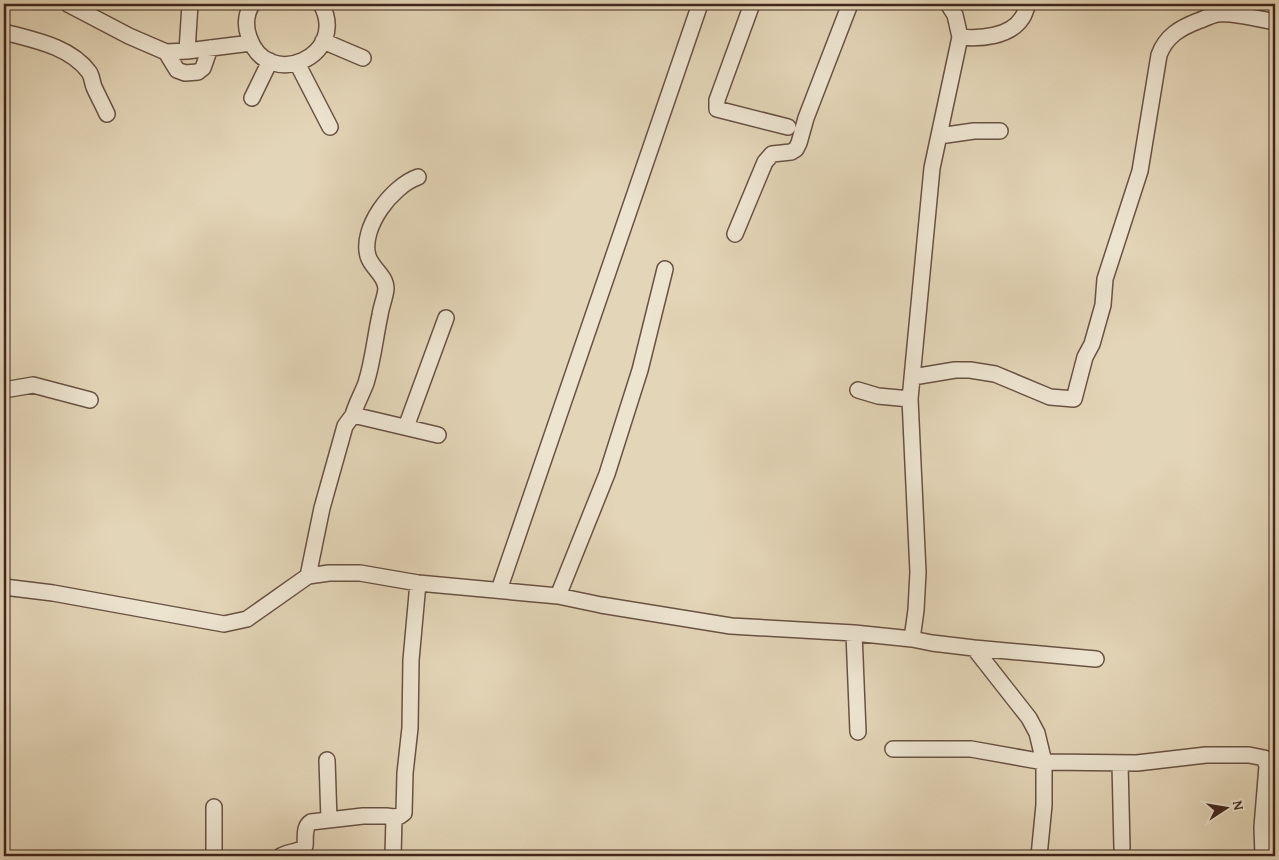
<svg xmlns="http://www.w3.org/2000/svg" width="1279" height="860" font-family="'Gentium Book Plus',serif">
<rect width="100%" height="100%" fill="#e3d5b7"/>
<filter id="stains"><feTurbulence type="fractalNoise" baseFrequency=".004" numOctaves="4"/><feColorMatrix values="0 0 0 0 .2 0 0 0 0 .09 0 0 0 0 .02 0 0 0 .5 -.17"/></filter>
<radialGradient id="worn" r=".72"><stop offset=".6" stop-color="#630" stop-opacity="0"/><stop offset="1" stop-color="#630" stop-opacity=".3"/></radialGradient>
<g fill="none" stroke-linecap="round" stroke-linejoin="round">
<g stroke="#695243" stroke-width="18">
<path id="minor" d="M 68,4 L 129,36 L 166,52 L 187,51 L 251,43
M 252,4 C 246,14 245,26 249,37 C 267,92 350,56 321,4
M 752,4 L 717,100 L 717,109 L 788,127
M 4,32 C 33,40 70,46 89,72 C 92,76 92,82 94,87 C 98,96 103,105 107,114
M 960,37 C 980,39 1010,37 1022,18 C 1025,14 1026,8 1028,4
M 323,41 L 363,58
M 187,51 L 190,4
M 166,52 L 177,70 L 185,73 L 198,72 L 203,68 L 210,48
M 297,63 L 330,127
M 252,98 L 270,61
M 939,136 L 974,131 L 1000,131
M 735,234 L 765,162 L 772,154 L 791,152 L 796,149 L 799,143 L 806,118 L 850,4
M 913,377 L 955,370 L 970,370 L 995,374 L 1050,397 L 1074,399 L 1085,357 L 1092,344 L 1103,305 L 1105,279 L 1140,171 L 1159,55 C 1166,36 1180,28 1198,21 C 1204,19 1211,15 1217,14 C 1233,12 1259,19 1275,22
M 4,390 L 33,385 L 90,400
M 858,390 L 878,396 L 910,399
M 353,415 C 356,404 362,394 366,383 C 373,361 375,338 380,315 C 381,307 385,298 386,289 C 386,275 372,269 368,256 C 360,228 392,186 418,177
M 406,427 L 446,318
M 308,576 L 322,508 L 345,426 L 353,415 L 438,435
M 4,587 L 53,593 L 224,624 L 247,619 L 308,576 L 329,573 L 360,573 L 418,583 L 558,596 L 601,605 L 731,626 L 854,633 L 912,639 L 932,643 L 974,648 L 1029,718 L 1037,733 L 1044,762 L 1044,805 L 1039,856
M 499,590 L 700,4
M 558,596 L 607,474 L 640,370 L 665,269
M 854,633 L 858,732
M 912,639 L 916,610 L 918,572 L 910,399 L 932,168 L 960,37 L 955,15 L 948,4
M 974,648 L 1096,659
M 893,749 L 971,749 L 1044,762 L 1137,763 L 1206,755 L 1249,755 L 1264,758 L 1267,766 L 1262,827 L 1263,856
M 327,760 L 329,820
M 1120,763 L 1122,848
M 214,856 L 214,807
M 281,856 C 289,851 298,853 305,846 C 306,838 303,827 311,822 L 363,816 L 386,816 L 394,817 L 400,816 L 404,813 L 405,773 L 410,728 L 411,660 L 418,583
M 393,856 L 394,817"/>
</g>
<use href="#minor" stroke="#ede4d0" stroke-width="15"/>
</g>
<rect width="1279" height="860" fill="none" stroke="#e3d5b7" stroke-width="20"/>
<rect x="5" y="5" width="1269" height="850" fill="none" stroke="#40261c" stroke-width="2.5"/>
<rect x="10" y="10" width="1259" height="840" fill="none" stroke="#40261c"/>
<g transform="translate(1226 808) rotate(78)" stroke="#ede4d0" stroke-width="4" paint-order="stroke">
<path d="M0-4L9 19L0 12L-9 19Z" fill="#40261c"/>
<text y="-8" font-size="14" font-weight="bold" text-anchor="middle" fill="#40261c">N</text>
</g>
<rect width="100%" height="100%" filter="url(#stains)"/>
<rect width="100%" height="100%" fill="url(#worn)"/>
</svg>
